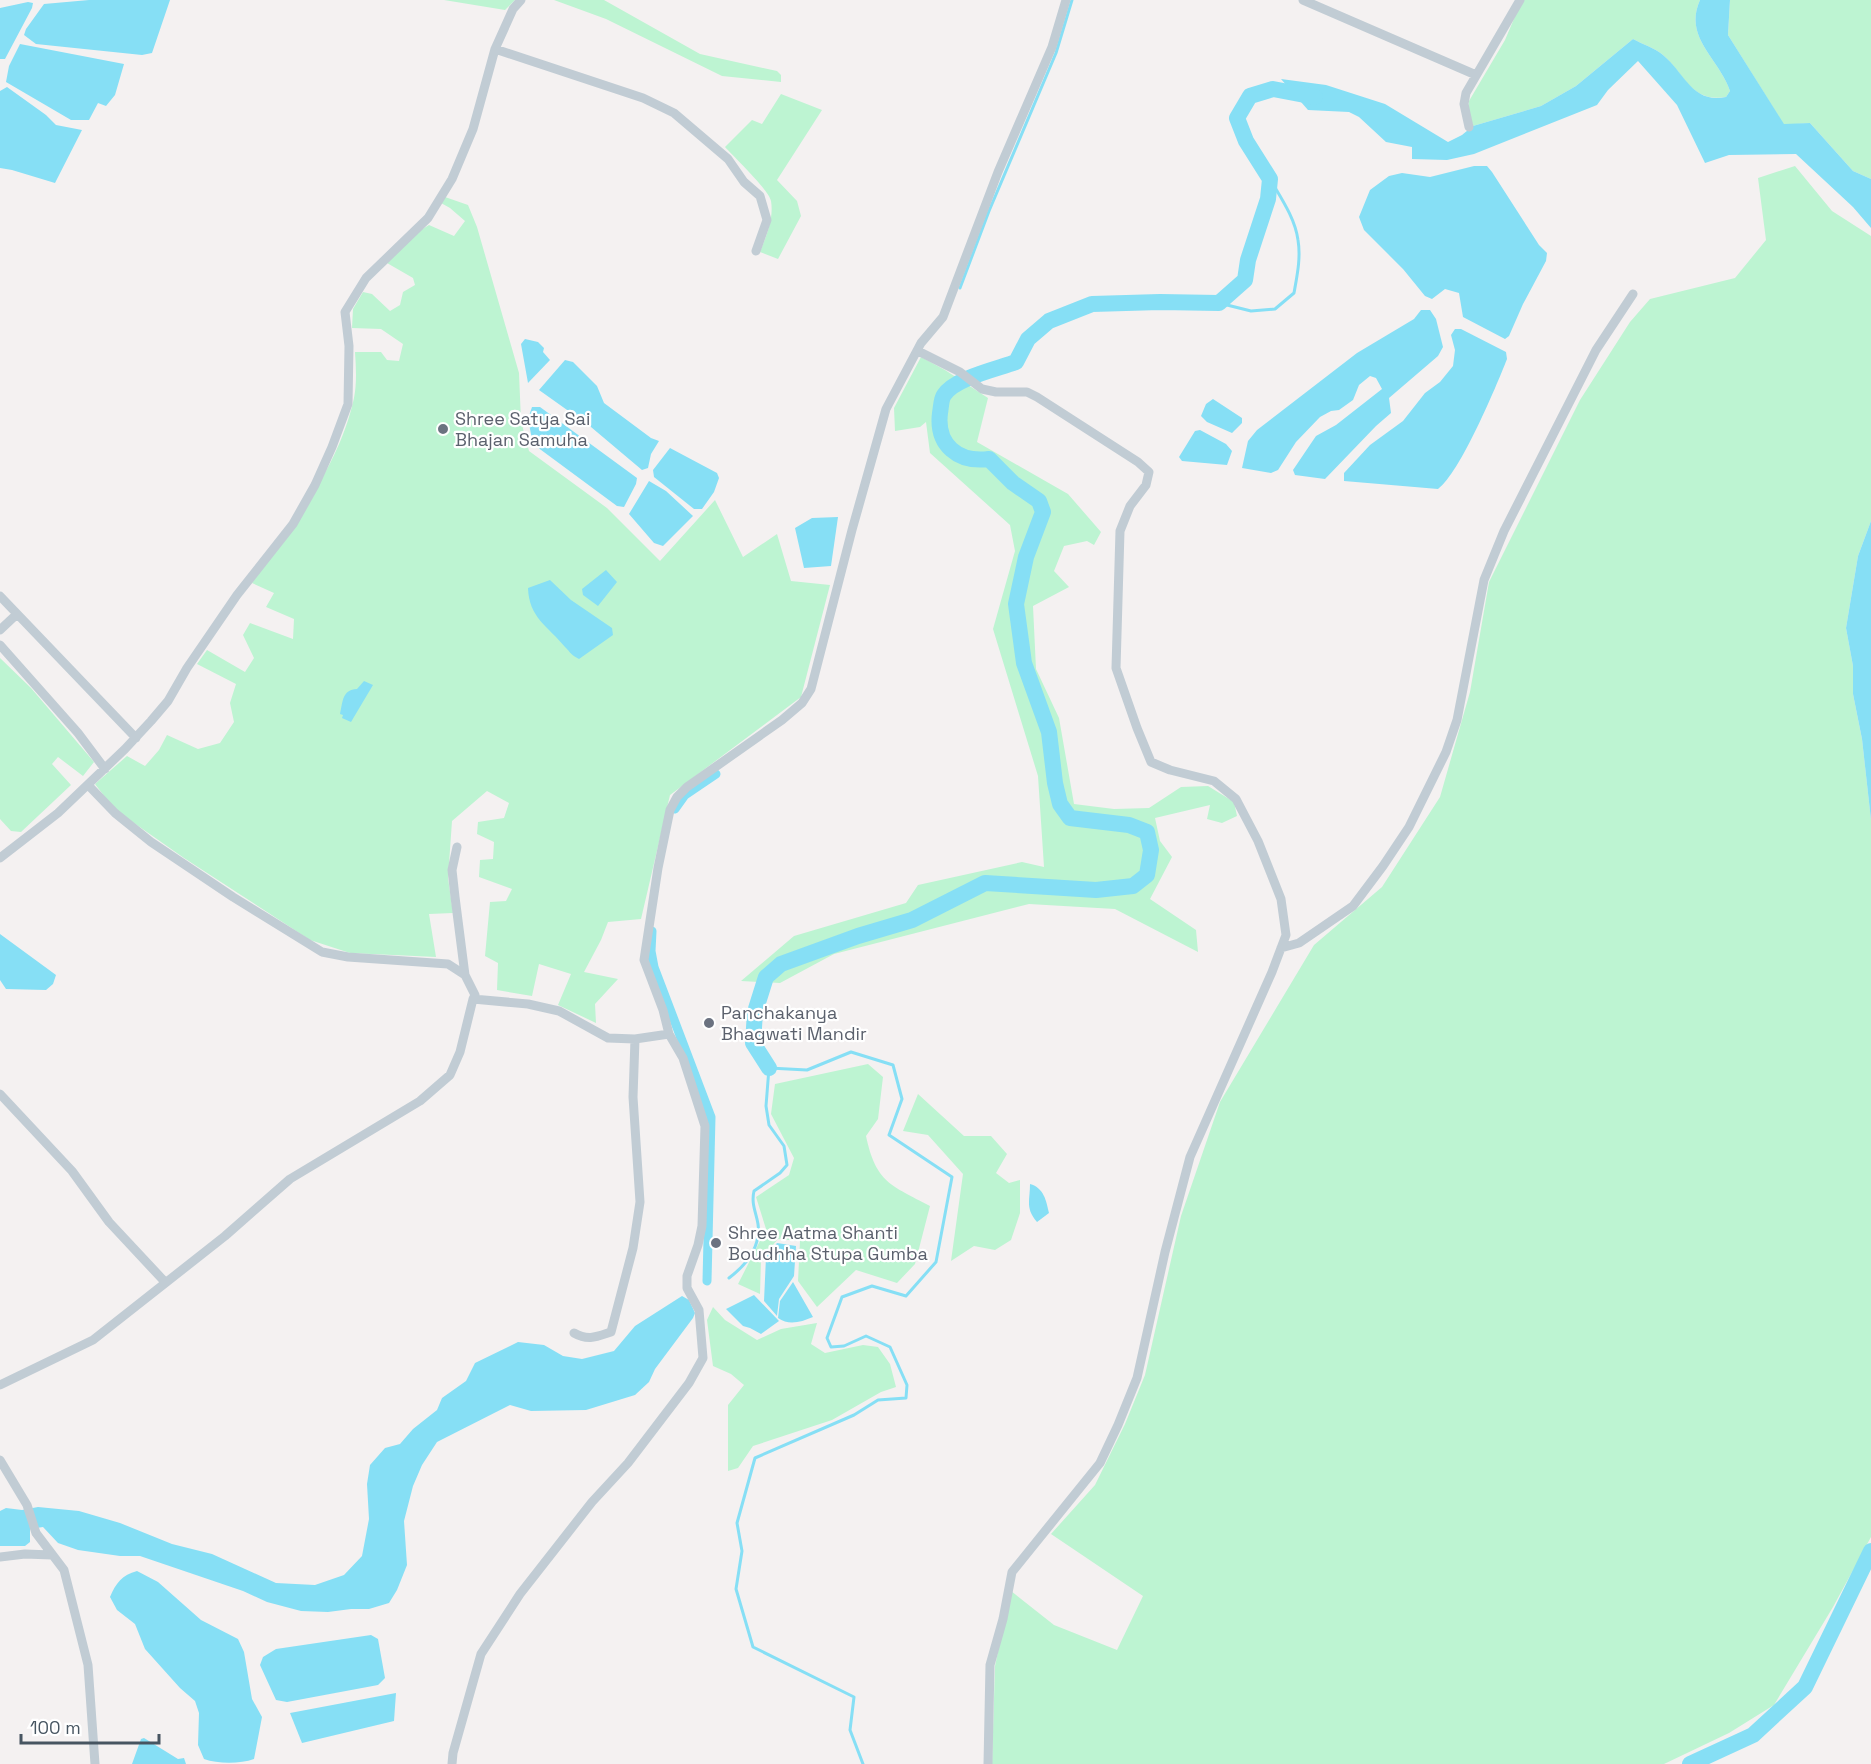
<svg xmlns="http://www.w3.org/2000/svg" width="1871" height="1764" font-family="'Space Grotesk',sans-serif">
<rect width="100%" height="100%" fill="#f4f1f1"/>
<path fill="#bdf4d2" d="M 444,0 L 515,0 L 505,10 Z
M 554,0 L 604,0 L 700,54 L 777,71 L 781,75 L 781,82 L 722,76 L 606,19 Z
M 1522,0 L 1700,0 C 1683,38 1719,58 1730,91 L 1726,97 C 1691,103 1685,74 1663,55 C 1655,48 1642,44 1633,39 L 1576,86 L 1541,106 L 1473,126 L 1468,108 L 1469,101 L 1505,40 Z
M 1730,0 L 1871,0 L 1871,179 L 1853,171 L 1810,123 L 1784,125 L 1728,35 Z
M 781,94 L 822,110 L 777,180 L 797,201 L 801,216 L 778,259 L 760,252 C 766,237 774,219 771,201 C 768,189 735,158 725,147 L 752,120 L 762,124 Z
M 1795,166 L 1832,211 L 1871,236 L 1871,521 L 1858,556 L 1846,628 L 1853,666 L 1853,694 L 1862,739 L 1871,820 L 1871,1537 L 1833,1607 L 1774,1705 L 1729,1733 L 1664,1764 L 992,1764 L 995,1666 L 1011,1591 L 1054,1625 L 1117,1650 L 1143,1596 L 1051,1534 L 1095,1485 L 1125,1424 L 1145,1375 L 1181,1216 L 1220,1102 L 1314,945 L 1382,887 L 1440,797 L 1470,692 L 1489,582 L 1580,400 L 1630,322 L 1650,299 L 1735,278 L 1766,240 L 1758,178 Z
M 445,197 L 468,205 L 477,227 L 519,373 L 521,421 L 529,451 L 607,508 L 660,561 L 715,500 L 743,557 L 777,534 L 791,581 L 830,585 L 801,697 L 670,795 L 641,919 L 608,922 L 601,940 L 584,972 L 618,979 L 595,1004 L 596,1023 L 558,1005 L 571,974 L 539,964 L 532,996 L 497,990 L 498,963 L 485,956 L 490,902 L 506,901 L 512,889 L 479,877 L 480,860 L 493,859 L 494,842 L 477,834 L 478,822 L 504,818 L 509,803 L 487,791 L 452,821 L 448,878 L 453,913 L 429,914 L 436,957 L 350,953 L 310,940 L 184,858 L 114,809 L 95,784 L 127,756 L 145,766 L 159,750 L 167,735 L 198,749 L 220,743 L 234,722 L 230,703 L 236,684 L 197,664 L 207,650 L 245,672 L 254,658 L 243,635 L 250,623 L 293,639 L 294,619 L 266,607 L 274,593 L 252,583 C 291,525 339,468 354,398 C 357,383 356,367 355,352 L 381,352 L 387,360 L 399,361 L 403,344 L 381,329 L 352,328 L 353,309 L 363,292 L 372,294 L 390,311 L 400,305 L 403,292 L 415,285 L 413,278 L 387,263 L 416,233 L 429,225 L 454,236 L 465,221 L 450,208 L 441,203 Z
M 921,357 L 945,370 L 988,398 L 977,442 L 1068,494 L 1101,532 L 1094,545 L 1087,541 L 1064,546 L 1054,571 L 1069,587 L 1033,606 L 1036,669 L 1059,718 L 1074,804 L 1114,809 L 1149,808 L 1181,787 L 1208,786 L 1234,802 L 1237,816 L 1222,823 L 1207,819 L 1210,805 L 1155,818 L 1160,841 L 1172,857 L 1150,899 L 1196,930 L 1198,952 L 1115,909 L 1029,904 L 834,954 L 780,983 L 741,981 L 794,936 L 906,903 L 918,885 L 1022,862 L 1044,867 L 1038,776 L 993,629 L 1015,551 L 1010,525 L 930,453 L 926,422 L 920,427 L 895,431 L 894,408 Z
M 0,658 L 31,688 L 94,762 L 83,776 L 58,757 L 52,764 L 71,785 L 21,832 L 11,831 L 0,819 Z
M 868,1064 L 883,1077 L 878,1119 L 866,1136 C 876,1183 891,1185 930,1206 L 915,1264 L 897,1283 L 856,1270 L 817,1307 L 798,1281 L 800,1241 L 778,1239 L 761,1259 L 760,1294 L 738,1284 L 766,1229 L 756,1197 L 789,1175 L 794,1158 L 771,1114 L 775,1084 Z
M 918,1094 L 964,1136 L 991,1136 L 1007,1154 L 996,1173 L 1009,1183 L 1020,1180 L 1020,1213 L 1011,1240 L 995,1250 L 974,1246 L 951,1261 L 963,1174 L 928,1135 L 903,1131 Z
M 713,1307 L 725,1320 L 757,1340 L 781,1329 L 817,1323 L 811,1344 L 825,1353 L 863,1345 L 878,1347 L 890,1364 L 896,1387 L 881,1392 L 832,1420 L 753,1446 L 738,1468 L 728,1471 L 728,1405 L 744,1385 L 731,1374 L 713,1366 L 707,1320 Z"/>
<path fill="#86dff5" d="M 89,0 L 170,0 L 152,53 L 142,55 L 36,44 L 24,35 L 26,29 L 44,4 Z
M 1700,0 L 1730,0 L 1728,35 L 1784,124 L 1810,123 L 1853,171 L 1871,179 L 1871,228 L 1853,207 L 1796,154 L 1729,155 L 1705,163 L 1677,105 L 1638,61 L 1608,90 L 1597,105 L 1474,154 L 1447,160 L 1412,159 L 1412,147 L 1386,142 L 1359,117 L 1349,112 L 1308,110 L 1281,79 L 1326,85 L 1385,104 L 1448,142 L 1462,135 L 1473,126 L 1541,106 L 1576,86 L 1633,39 C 1642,44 1655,48 1663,55 C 1685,73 1692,104 1726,97 L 1730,91 C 1719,58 1683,38 1700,0 Z
M 28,2 L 33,3 L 32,8 L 5,59 L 0,59 L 0,8 Z
M 20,44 L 124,64 L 115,95 L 106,106 L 98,103 L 89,120 L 71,120 L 6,82 L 9,66 Z
M 7,87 L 46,115 L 56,125 L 82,130 L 55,183 L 12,170 L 0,168 L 0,91 Z
M 1474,166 L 1487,166 L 1492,172 L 1539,245 L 1547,253 L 1546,261 L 1523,304 L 1509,336 L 1505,339 L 1463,317 L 1459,293 L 1445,289 L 1432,299 L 1425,296 L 1403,269 L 1364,230 L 1359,217 L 1370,190 L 1389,176 L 1402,173 L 1430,177 Z
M 1421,310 L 1430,310 L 1436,319 L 1443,347 L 1438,356 L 1389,398 L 1391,413 L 1376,426 L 1325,479 L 1295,475 L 1293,470 L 1316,436 L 1336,425 L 1382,389 L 1376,378 L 1370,376 L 1359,385 L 1353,400 L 1339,410 L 1331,411 L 1320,417 L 1296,442 L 1278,470 L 1271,473 L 1242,468 L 1248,441 L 1257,430 L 1357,353 L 1414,319 Z
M 1455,329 L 1461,329 L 1506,352 L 1507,359 C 1496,387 1460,473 1438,489 L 1344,481 L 1344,473 L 1370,445 L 1403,421 L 1425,393 L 1440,382 L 1453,366 L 1455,350 L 1451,335 Z
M 525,339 L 538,342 L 544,348 L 543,352 L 550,360 L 528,383 L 521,344 Z
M 565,360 L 573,362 L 597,386 L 604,403 L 651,438 L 659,441 L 651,454 L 648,468 L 642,470 L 591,427 L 539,390 Z
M 1213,399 L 1242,418 L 1242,423 L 1232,433 L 1207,422 L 1201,416 L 1206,404 Z
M 532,407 L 540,407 L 637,478 L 636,484 L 624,507 L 617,506 L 533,444 L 528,419 Z
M 1200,430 L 1226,444 L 1232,451 L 1227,465 L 1182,461 L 1179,457 L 1195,431 Z
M 670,448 L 717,473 L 719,478 L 714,492 L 702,509 L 694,509 L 654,477 L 653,470 Z
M 649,481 L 666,491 L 693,516 L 663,546 L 654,543 L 629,514 Z
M 838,517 L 831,566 L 804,568 L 795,528 L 812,518 Z
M 1871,521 L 1871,820 L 1862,739 L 1853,694 L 1853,666 L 1846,628 L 1858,556 Z
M 606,570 L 617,582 L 598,606 L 583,595 L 582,589 Z
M 550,580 L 571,600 L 612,628 L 613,635 L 579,659 C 571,655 571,653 565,647 C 548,626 529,618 528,588 Z
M 364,681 L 373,685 L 351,722 L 342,718 L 343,715 L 340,714 C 343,701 342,690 357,689 Z
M 0,934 L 56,975 L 53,984 L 46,990 L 6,989 L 0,980 Z
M 1030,1184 C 1044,1188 1046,1200 1049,1213 L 1037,1222 C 1025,1208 1030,1201 1030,1184 Z
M 777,1243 L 796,1246 L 794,1276 L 779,1299 L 777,1316 L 764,1301 L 766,1257 Z
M 793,1282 L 813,1317 C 801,1322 789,1326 778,1318 L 780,1301 Z
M 754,1295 L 779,1321 L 761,1334 L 750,1328 L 743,1326 L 726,1309 Z
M 682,1296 L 689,1300 L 695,1313 L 693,1318 L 655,1369 L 649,1382 L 635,1395 L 586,1410 L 531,1411 L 510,1405 L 437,1442 L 422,1465 L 413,1486 L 404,1521 L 407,1565 L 397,1590 L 389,1603 L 369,1609 L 351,1609 L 328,1612 L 301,1611 L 267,1602 L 243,1591 L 140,1556 L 120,1556 L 78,1550 L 58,1543 L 43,1527 L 30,1529 L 30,1542 L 25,1546 L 0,1546 L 0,1511 L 6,1508 L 22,1510 L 38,1507 L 79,1511 L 120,1523 L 172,1544 L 212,1554 L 276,1583 L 315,1585 L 344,1575 L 362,1556 L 369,1519 L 367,1484 L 370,1465 L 385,1448 L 400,1444 L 413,1429 L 437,1410 L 442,1398 L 466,1381 L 475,1363 L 518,1342 L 544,1345 L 563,1356 L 582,1359 L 614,1351 L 635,1326 Z
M 137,1571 L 158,1582 L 201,1620 L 238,1639 L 244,1652 L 252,1699 L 262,1717 L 254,1759 C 240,1764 218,1764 204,1759 L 198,1745 L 199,1713 L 195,1701 L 180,1688 L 145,1649 L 135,1624 L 117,1610 L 110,1597 C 116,1583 122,1575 137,1571 Z
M 371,1635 L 378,1639 L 385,1678 L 378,1685 L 287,1702 L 276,1700 L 260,1665 L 263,1657 L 276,1649 Z
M 396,1693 L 394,1721 L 302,1743 L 290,1713 Z
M 144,1738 L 178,1759 L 184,1758 L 186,1764 L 132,1764 L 141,1739 Z"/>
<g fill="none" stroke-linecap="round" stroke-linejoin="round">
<path stroke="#86dff5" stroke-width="3" d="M 960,288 L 989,211 L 1056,53 L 1072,0
M 1219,303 L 1251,311 L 1275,309 L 1294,293 C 1297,276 1301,258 1298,240 C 1295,218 1281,198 1270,179
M 729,1278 C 746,1265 761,1247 758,1224 C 756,1212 751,1204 754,1191 L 780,1173 L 787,1165 L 784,1146 L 769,1125 L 766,1106 L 769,1068 L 807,1070 L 851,1052 L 893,1065 L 902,1099 L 889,1135 L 952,1177 L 936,1262 L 906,1296 L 872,1286 L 842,1297 L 827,1338 L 831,1347 L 844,1346 L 866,1336 L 890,1347 L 907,1385 L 906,1398 L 878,1400 L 854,1415 L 755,1458 L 737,1523 L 742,1551 L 736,1589 L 753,1647 L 854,1697 L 850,1730 L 863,1764"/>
<path stroke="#86dff5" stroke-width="9" d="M 675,809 L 685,795 L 716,774
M 652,931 L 651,951 L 654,967 L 711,1117 L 707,1281"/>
<path stroke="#86dff5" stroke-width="16" d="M 769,1068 L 753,1043 L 755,1012 L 766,977 L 781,964 L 858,936 L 912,920 L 985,883 L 1096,890 L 1133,886 L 1147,875 L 1151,850 L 1147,832 L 1129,825 L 1070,818 L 1060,804 L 1055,783 L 1049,732 L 1024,663 L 1016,604 L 1026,557 L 1043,512 L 1039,501 L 1013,483 L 989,459 C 958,463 936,445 940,413 C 941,408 941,399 944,395 C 955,378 997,369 1016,362 L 1028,339 L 1049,321 L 1092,304 L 1160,302 L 1219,303 L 1245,280 L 1248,260 L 1268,199 L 1270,179 L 1246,141 L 1237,118 L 1250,96 L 1273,89 L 1315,97
M 1690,1764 L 1753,1735 L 1805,1687 L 1871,1551"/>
<path stroke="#c1ccd4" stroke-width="9" d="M 1303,0 L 1476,75
M 495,49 L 643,98 L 674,113 L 728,159 L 744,182 L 760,196 L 767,220 L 756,251
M 1469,127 L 1464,104 L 1466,93 L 1520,0
M 918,351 L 960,372 L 982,389 L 996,392 L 1027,392 L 1037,397 L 1138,462 L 1149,472 L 1146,485 L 1130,506 L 1120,531 L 1116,668 L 1137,728 L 1151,762 L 1170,770 L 1214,781 L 1236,799 L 1258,841 L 1281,899 L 1286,935 L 1272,972 L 1190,1157 L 1165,1252 L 1137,1378 L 1118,1425 L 1100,1463 L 1012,1572 L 1003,1619 L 990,1665 L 988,1764
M 0,596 L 136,738
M 0,630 L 17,614
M 0,645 L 78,733 L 105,769
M 88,785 L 115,813 L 151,842 L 233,897 L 322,952 L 348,957 L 448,964 L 465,975
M 457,847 L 452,870 L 455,897 L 465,975 L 475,995 L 473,999
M 0,858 L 58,813 L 125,749 L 151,721 L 168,701 L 187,668 L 237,595 L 293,524 L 315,485 L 332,447 L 348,404 L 349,346 L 345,312 L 366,278 L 428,218 L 452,179 L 473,129 L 495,49 L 513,9 L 521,0
M 1281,948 L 1299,943 L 1353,906 L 1383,866 L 1409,827 L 1446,752 L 1457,720 L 1484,580 L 1504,531 L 1596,350 L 1633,294
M 0,1094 L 72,1171 L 109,1222 L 165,1282
M 574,1333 C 588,1341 596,1337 611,1332 L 633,1248 L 640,1202 L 633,1097 L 635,1039
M 0,1385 L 93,1340 L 225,1236 L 290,1179 L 420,1101 L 450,1075 L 460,1052 L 473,999 L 528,1004 L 559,1011 L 608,1038 L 635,1039 L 669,1034
M 0,1460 L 27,1505 L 36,1533 L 64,1570 L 88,1665 L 95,1764
M 0,1557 L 25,1554 L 52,1555
M 452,1764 L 453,1753 L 481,1654 L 520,1594 L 592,1502 L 628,1463 L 689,1383 L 703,1358 L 699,1310 L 687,1288 L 687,1276 L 698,1245 L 702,1226 L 705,1126 L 683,1058 L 669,1034 L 663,1010 L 644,960 L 658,868 L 670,810 L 677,797 L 687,787 L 782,720 L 802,703 L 811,689 L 852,530 L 886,409 L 921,343 L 943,317 L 998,172 L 1052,47 L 1066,0"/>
</g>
<g fill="#6b7280" stroke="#fff" stroke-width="2">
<circle cx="443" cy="429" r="6"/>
<circle cx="709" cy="1023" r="6"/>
<circle cx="716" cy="1243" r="6"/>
</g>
<g text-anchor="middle" stroke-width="4.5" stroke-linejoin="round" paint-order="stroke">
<g font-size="18" fill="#5b616d" stroke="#fff" text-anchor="start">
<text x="455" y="425">Shree Satya Sai<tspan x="455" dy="21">Bhajan Samuha</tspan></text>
<text x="721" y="1019">Panchakanya<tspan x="721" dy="21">Bhagwati Mandir</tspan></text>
<text x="728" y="1239">Shree Aatma Shanti<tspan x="728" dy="21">Boudhha Stupa Gumba</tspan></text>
</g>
</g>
<path d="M21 1734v9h138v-9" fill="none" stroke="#475561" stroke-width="3"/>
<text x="30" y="1734" font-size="18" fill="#475561" stroke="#ffffff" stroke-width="4.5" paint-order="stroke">100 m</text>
</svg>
